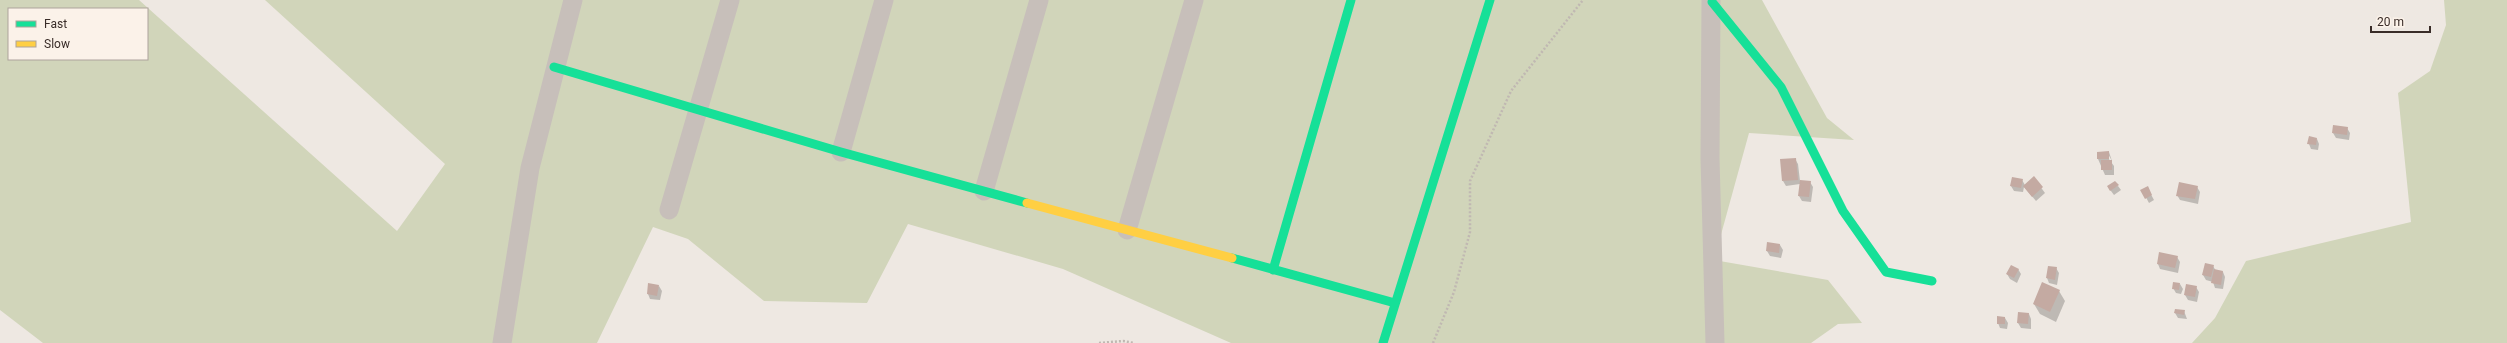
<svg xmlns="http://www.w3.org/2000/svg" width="2507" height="343" font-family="Roboto,sans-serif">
<rect width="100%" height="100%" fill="#eee8e2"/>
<path fill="#d1d5ba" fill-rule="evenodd" d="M 0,0 L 139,0 L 397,231 L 445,164 L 265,0 L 1762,0 L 1827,118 L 1854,140 L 1749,133 L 1714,260 L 1828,280 L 1862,323 L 1838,324 L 1811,343 L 1231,343 L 1063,269 L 908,224 L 867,303 L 764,301 L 688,239 L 653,227 L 597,343 L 43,343 L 0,310 ZM 9,9 L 147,9 L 147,59 L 9,59 Z
M 2444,0 L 2507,0 L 2507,343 L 2192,343 L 2215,318 L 2246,261 L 2411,222 L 2398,93 L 2430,71 L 2446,25 Z"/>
<path fill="#0003" d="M 2334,126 L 2347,128 L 2350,133 L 2349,140 L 2336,138 L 2333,133 Z
M 2317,139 L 2319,144 L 2318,150 L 2311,149 L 2309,144 Z
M 2109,152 L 2112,161 L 2108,154 L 2106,155 L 2114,166 L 2114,175 L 2105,175 L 2098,159 Z
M 1795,159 L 1798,164 L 1800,181 L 1810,182 L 1813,187 L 1811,202 L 1802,201 L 1799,196 L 1800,184 L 1786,186 L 1783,181 Z
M 2034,178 L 2045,193 L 2036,201 L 2024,187 L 2023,192 L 2014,191 L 2011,186 L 2022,180 L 2025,185 Z
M 2118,186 L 2121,190 L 2114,195 L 2108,187 Z
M 2147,187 L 2154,200 L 2149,203 L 2142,190 Z
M 2197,187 L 2200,192 L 2198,204 L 2180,200 L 2177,195 Z
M 1768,243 L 1780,245 L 1783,250 L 1781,258 L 1770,256 L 1767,251 Z
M 2160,253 L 2177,257 L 2180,262 L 2178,273 L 2160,269 L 2158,264 Z
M 2213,266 L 2216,271 L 2223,272 L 2225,277 L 2223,289 L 2215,288 L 2213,282 L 2206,280 L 2203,275 Z
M 2049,267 L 2056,268 L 2059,273 L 2057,285 L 2049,283 L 2047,278 Z
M 2018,269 L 2021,274 L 2017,283 L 2010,279 L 2007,274 Z
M 2180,284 L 2183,289 L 2181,294 L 2176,293 L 2173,288 Z
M 2187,285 L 2196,287 L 2199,292 L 2197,302 L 2188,300 L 2185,295 Z
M 659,286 L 662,291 L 660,300 L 650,299 L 648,294 Z
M 2059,291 L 2065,301 L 2056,322 L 2040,314 L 2034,304 Z
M 2184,311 L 2187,319 L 2178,318 L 2175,313 Z
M 2029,314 L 2031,319 L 2031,329 L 2021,328 L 2018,323 Z
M 2005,318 L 2008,323 L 2007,329 L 2000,328 L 1998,323 Z"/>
<path fill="#c4aaa2" d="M 2333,125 L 2348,127 L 2347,135 L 2332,133 Z
M 2309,136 L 2317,138 L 2316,145 L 2307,144 Z
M 2109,151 L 2109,159 L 2097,159 L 2097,152 Z
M 1796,158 L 1798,180 L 1782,181 L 1780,159 Z
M 2101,160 L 2112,160 L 2112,170 L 2101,170 Z
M 2034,176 L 2043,187 L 2032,197 L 2023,186 Z
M 2012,177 L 2023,179 L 2021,188 L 2010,186 Z
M 1800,180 L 1811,181 L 1809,197 L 1798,196 Z
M 2115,181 L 2119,185 L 2110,191 L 2107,186 Z
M 2179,182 L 2198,186 L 2195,199 L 2176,196 Z
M 2148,186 L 2152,195 L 2145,199 L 2140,190 Z
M 1767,242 L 1780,244 L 1779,253 L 1766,251 Z
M 2159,252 L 2178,256 L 2175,268 L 2157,264 Z
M 2205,263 L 2214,265 L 2211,277 L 2202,275 Z
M 2011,265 L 2019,269 L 2014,278 L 2006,274 Z
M 2048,266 L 2057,267 L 2055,280 L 2046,278 Z
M 2214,269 L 2223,271 L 2221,285 L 2211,283 Z
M 2042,282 L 2060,290 L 2050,312 L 2033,304 Z
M 2173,282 L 2180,283 L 2179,290 L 2172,289 Z
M 648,283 L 659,285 L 657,296 L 647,294 Z
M 2186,284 L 2197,286 L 2195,297 L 2184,295 Z
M 2175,309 L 2185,310 L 2184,315 L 2174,313 Z
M 2018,312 L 2029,313 L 2028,324 L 2017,323 Z
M 1997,316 L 2005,317 L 2005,324 L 1997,324 Z"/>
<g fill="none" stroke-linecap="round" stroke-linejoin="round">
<path stroke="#c0b8b2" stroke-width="2.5" stroke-dasharray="2 2" stroke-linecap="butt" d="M 1099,343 L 1123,341 L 1134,343
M 1433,343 L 1454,292 L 1470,232 L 1470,181 L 1511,91 L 1583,0"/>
<path stroke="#c7bfba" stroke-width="19" d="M 1711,0 L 1710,158 L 1715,343
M 841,152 L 884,0
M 984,191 L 1039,0
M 669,210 L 730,0
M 1127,230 L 1194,0
M 502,343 L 530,168 L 573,0"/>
<path stroke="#16e098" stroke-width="9" d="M 1712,2 L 1781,87 L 1843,211 L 1886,272 L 1932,281
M 554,67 L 841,152 L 1027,203
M 1232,258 L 1395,303
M 1273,270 L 1351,0
M 1383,343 L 1490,0"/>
<path stroke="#ffcf43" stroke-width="9" d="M 1027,203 L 1232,258"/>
</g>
<rect x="8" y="8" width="140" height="52" fill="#fbf2e9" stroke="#ada39c"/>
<rect x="16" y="21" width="20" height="6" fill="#16e098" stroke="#ada39c"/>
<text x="44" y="28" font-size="12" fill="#392c28">Fast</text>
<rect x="16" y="41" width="20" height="6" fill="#ffcf43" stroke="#ada39c"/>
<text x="44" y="48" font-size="12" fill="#392c28">Slow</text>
<path d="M2371 26v6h59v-6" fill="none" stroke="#392c28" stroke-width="2"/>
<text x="2377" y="26" font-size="12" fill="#392c28" stroke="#fbf2e9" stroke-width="3" paint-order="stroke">20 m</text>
</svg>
